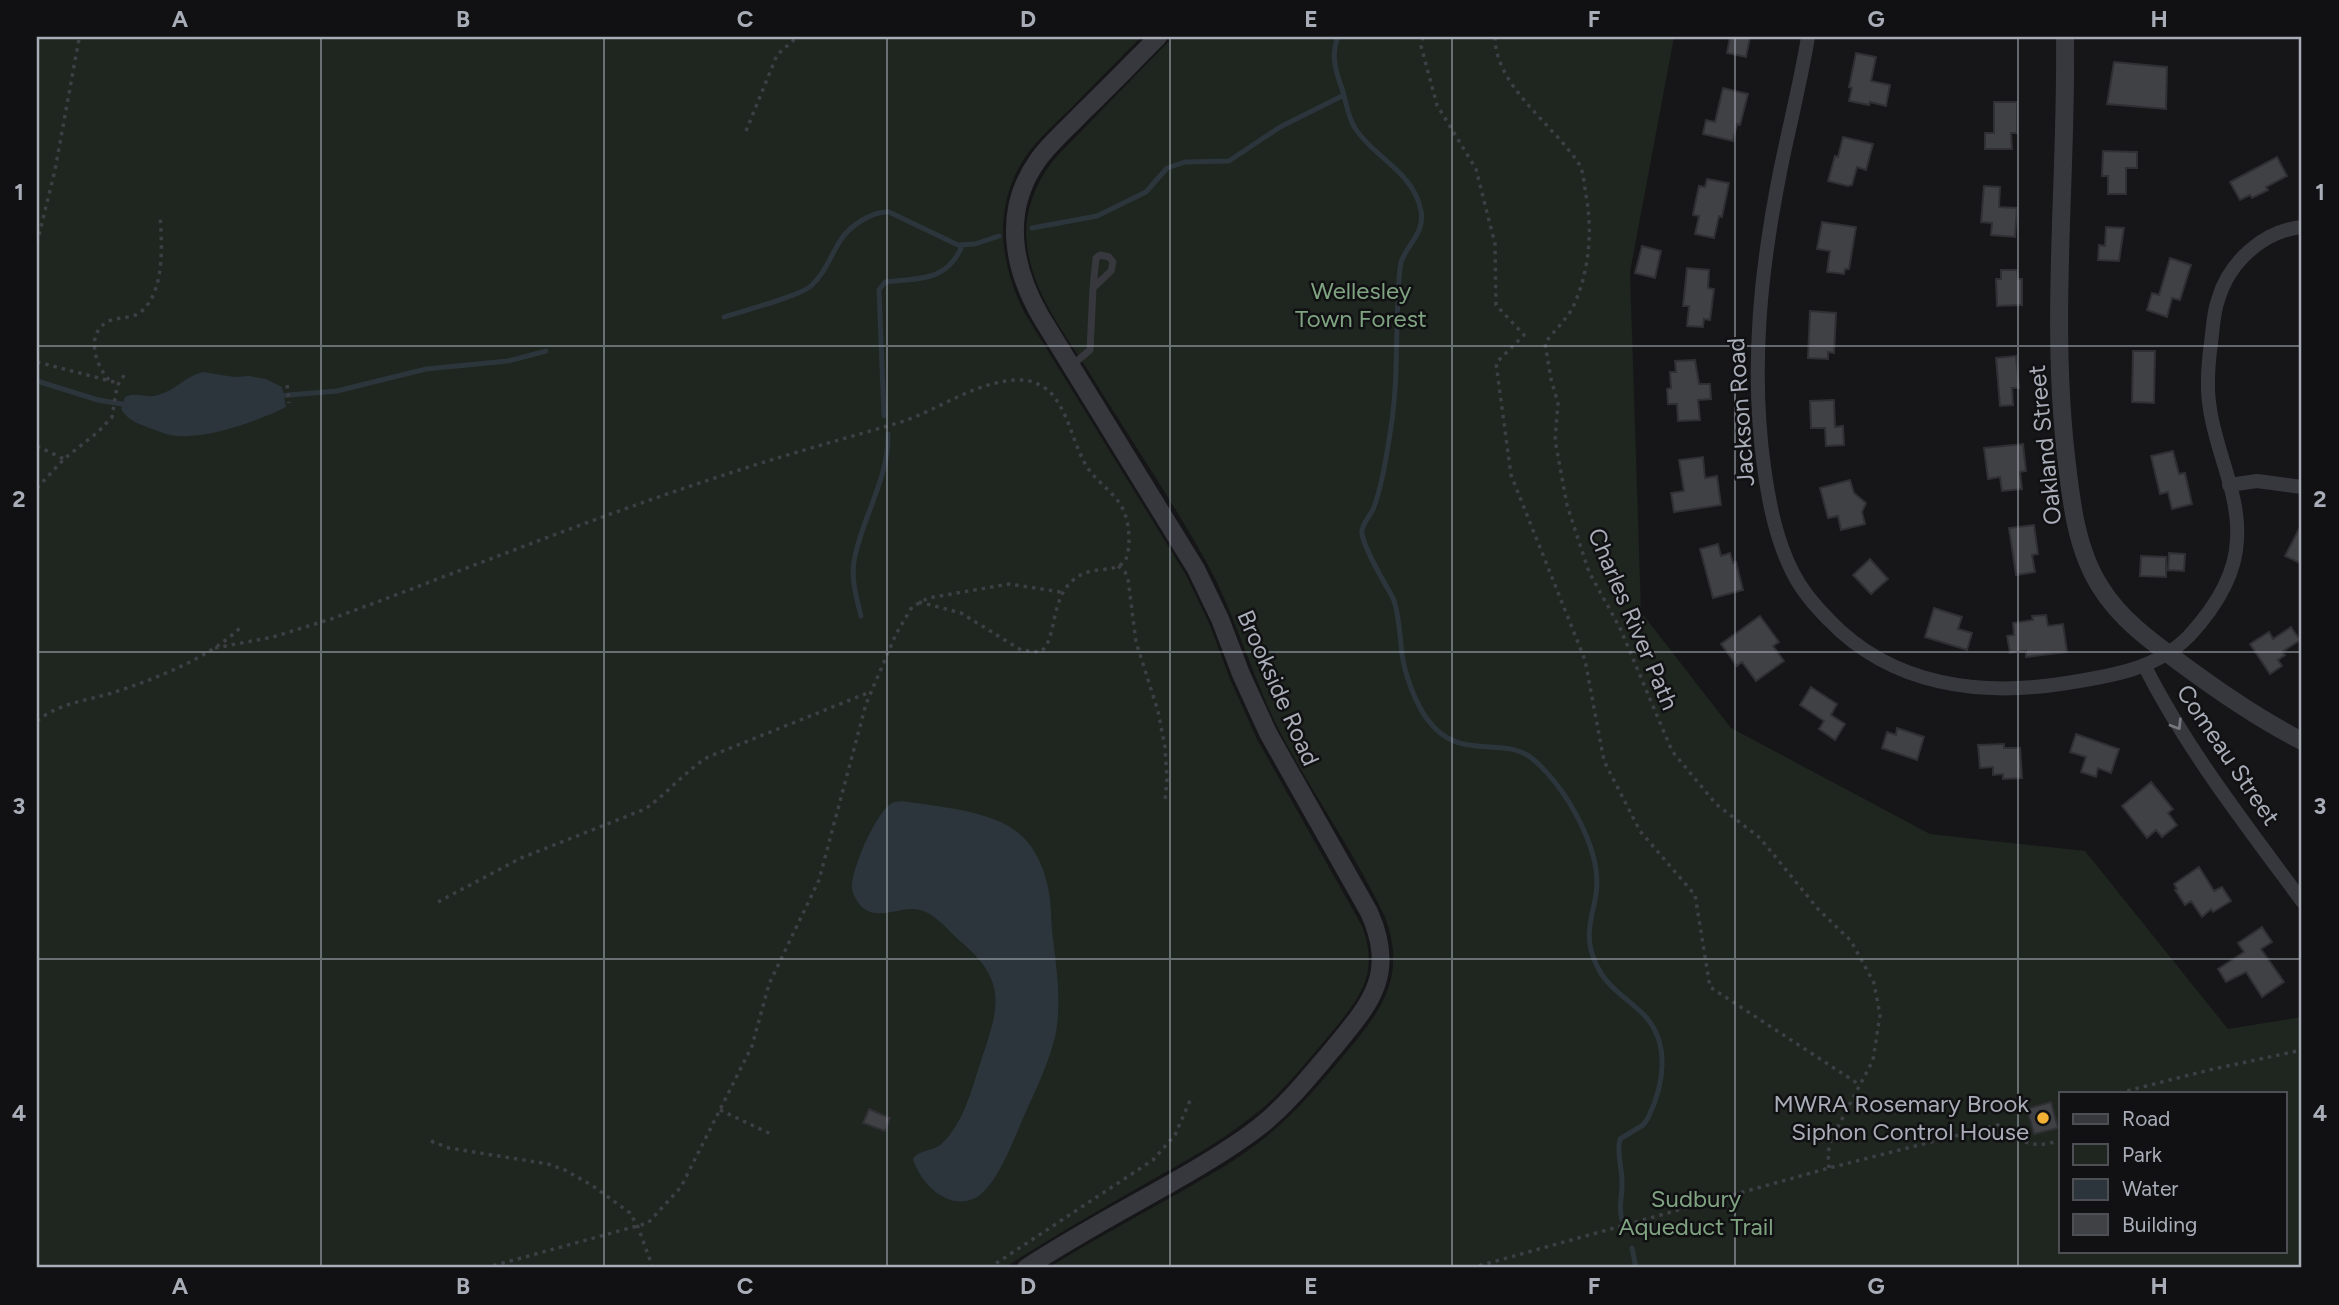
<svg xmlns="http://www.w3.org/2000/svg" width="2339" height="1305" font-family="Figtree,sans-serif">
<rect width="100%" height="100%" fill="#161618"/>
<path fill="#1e261f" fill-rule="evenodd" d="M 37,37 L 1141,37 C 1118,60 1096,83 1073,106 C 1058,121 1041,136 1028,153 C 993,202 998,259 1024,312 L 1186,575 L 1209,623 L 1230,679 L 1257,739 L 1362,926 C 1381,977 1357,1001 1326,1039 C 1302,1067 1279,1097 1249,1119 C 1218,1143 1184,1162 1150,1181 C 1101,1209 1052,1237 1004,1268 L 37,1268 Z
M 1173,37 L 1674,37 L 1630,272 L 1641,612 L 1731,728 L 1930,834 L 2085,851 L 2228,1029 L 2302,1017 L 2302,1268 L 1048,1268 C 1090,1242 1134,1218 1177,1194 C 1208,1176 1239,1159 1267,1136 C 1296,1112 1320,1084 1344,1055 C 1382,1010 1407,977 1385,917 C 1354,851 1311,792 1278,728 C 1251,674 1236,616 1207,563 C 1170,497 1127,434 1087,369 C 1064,333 1035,295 1028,252 C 1021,216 1035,181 1058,155 ZM 2061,1093 L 2285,1093 L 2285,1251 L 2061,1251 Z"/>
<path fill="#2c353c" d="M 203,372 L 234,377 L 249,376 L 266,379 L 282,387 L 286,407 C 258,421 210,438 179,436 C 169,436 157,431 147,427 C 136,423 127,419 121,409 L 125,397 C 136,391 146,399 158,395 C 175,391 185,376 203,372 Z
M 902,801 C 938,807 996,810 1023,837 C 1035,849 1043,866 1047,883 C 1051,898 1051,915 1052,930 C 1056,966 1063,1006 1054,1041 C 1046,1071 1030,1101 1018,1130 C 1010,1149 995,1186 977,1197 C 949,1213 920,1183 913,1159 C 920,1149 931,1152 940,1145 C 944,1142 948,1137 951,1133 C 966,1113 972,1088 980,1064 C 998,1009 1010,983 960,941 C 950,932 940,920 928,913 C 905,900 881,924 862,907 C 858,904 852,893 852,888 C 851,870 876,812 892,803 C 895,801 899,802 902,801 Z"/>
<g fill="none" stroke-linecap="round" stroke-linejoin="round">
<path stroke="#2c353c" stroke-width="5" d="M 1338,37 C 1331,54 1335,69 1341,86 C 1346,99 1347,116 1355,128 C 1374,158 1414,172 1421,211 C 1425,233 1408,243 1401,262 C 1400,268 1399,275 1399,281 C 1395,331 1399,383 1390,433 C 1387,454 1381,488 1374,507 C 1371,515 1364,521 1362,530 C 1360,543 1386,585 1393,598 C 1399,612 1400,638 1402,654 C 1405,675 1415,702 1427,719 C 1461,765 1503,733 1534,760 C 1566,788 1603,851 1596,894 C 1593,914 1586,929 1591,950 C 1600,983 1618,991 1641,1012 C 1672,1041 1664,1085 1648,1118 L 1643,1125 L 1620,1139 C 1616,1155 1623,1169 1622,1185 C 1622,1198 1618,1207 1622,1220
M 1032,228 L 1097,216 L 1146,192 L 1167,168 L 1185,162 L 1229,161 L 1280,127 L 1344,95
M 724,317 C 742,311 800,296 811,286 C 825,273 830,257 840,241 C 849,226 872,211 889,212 L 958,245 L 975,244 L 999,236
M 37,381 L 98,400 L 128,405
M 277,396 L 337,391 L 426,369 L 508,361 L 546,351
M 884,416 L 879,290 L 885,282 C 919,278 947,282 962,246
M 861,616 C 856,596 850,576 855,556 C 864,514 889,477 888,434
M 1632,1248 L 1636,1268"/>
</g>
<path fill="#404145" stroke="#303034" stroke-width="2" d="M 1730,37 L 1750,37 L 1746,57 L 1727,53 Z
M 1856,53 L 1876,57 L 1871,81 L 1890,85 L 1886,106 L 1870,102 L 1869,105 L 1849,101 L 1852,88 L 1849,87 Z
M 2114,62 L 2167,67 L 2166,109 L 2107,104 Z
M 1723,88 L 1748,94 L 1740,125 L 1737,124 L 1733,141 L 1703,134 L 1706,120 L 1715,122 Z
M 1994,102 L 2017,102 L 2017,133 L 2011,133 L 2012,149 L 1985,149 L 1985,133 L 1994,133 Z
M 1843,137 L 1873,144 L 1866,170 L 1857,167 L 1852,185 L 1848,186 L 1828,181 L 1835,156 L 1838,157 Z
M 2103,151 L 2137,152 L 2137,168 L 2126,168 L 2126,194 L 2108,194 L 2108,176 L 2102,176 Z
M 2277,157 L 2287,176 L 2266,187 L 2268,190 L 2252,198 L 2250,195 L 2240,200 L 2230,182 Z
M 1707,179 L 1729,183 L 1722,217 L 1719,216 L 1714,238 L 1695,234 L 1699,216 L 1693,215 L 1694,209 L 1699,186 L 1705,187 Z
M 1984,186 L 2000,187 L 1999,207 L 2017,208 L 2015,237 L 1991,235 L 1992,223 L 1981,222 Z
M 1822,222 L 1856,227 L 1849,269 L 1845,269 L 1844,274 L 1827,272 L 1830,251 L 1817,249 Z
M 2106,227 L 2124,228 L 2119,261 L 2098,260 L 2099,245 L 2105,246 Z
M 1642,246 L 1661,251 L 1655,278 L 1635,273 Z
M 2170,258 L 2191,265 L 2180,300 L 2172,298 L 2167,317 L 2147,310 L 2152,293 L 2159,295 Z
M 1687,268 L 1709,270 L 1708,288 L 1714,289 L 1710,320 L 1704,319 L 1703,327 L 1687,326 L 1689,306 L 1683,306 Z
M 2001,270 L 2017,270 L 2018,279 L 2022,279 L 2022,305 L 1997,306 L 1996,279 L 2001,279 Z
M 1810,311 L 1836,313 L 1834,353 L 1828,352 L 1828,359 L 1808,358 Z
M 2133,351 L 2155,351 L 2154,403 L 2132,402 Z
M 2016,356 L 2019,388 L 2012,388 L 2013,405 L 2000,406 L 1996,358 Z
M 1695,360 L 1699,384 L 1710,384 L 1711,399 L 1698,400 L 1700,420 L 1678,421 L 1677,404 L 1668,404 L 1667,389 L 1671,388 L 1670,372 L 1676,372 L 1675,361 Z
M 1834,400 L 1835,427 L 1843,426 L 1844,445 L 1826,446 L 1825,428 L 1811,428 L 1810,401 Z
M 2023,444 L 2026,471 L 2020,472 L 2022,489 L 2002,491 L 2000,477 L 1988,479 L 1984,448 Z
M 2173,451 L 2179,474 L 2185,473 L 2192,504 L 2172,509 L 2168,492 L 2160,494 L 2151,456 Z
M 1703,457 L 1705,478 L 1717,476 L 1721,505 L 1674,512 L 1671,493 L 1684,491 L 1679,460 Z
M 1850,480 L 1854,493 L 1866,503 L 1862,512 L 1865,524 L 1841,530 L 1838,516 L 1828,518 L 1820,488 Z
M 2302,523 L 2302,564 L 2285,556 Z
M 2034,525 L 2038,554 L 2032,555 L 2035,572 L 2016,575 L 2009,528 Z
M 1718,544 L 1721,556 L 1730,553 L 1733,563 L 1736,562 L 1743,590 L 1713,598 L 1700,549 Z
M 2169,553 L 2185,554 L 2184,571 L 2168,570 Z
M 2141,556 L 2166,557 L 2166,577 L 2140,576 Z
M 1870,559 L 1888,579 L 1871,594 L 1853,575 Z
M 1934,608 L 1962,617 L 1958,629 L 1972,633 L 1967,650 L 1925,637 Z
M 2046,615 L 2048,626 L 2063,624 L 2067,652 L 2026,657 L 2026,651 L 2010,653 L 2007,636 L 2014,635 L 2013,623 L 2033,620 L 2032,616 Z
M 1760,616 L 1779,642 L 1773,646 L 1784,661 L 1756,681 L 1742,662 L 1737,666 L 1721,644 Z
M 2291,627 L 2300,640 L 2282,652 L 2285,655 L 2278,660 L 2282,666 L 2270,674 L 2250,644 L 2269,632 L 2273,639 Z
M 1811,687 L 1837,704 L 1831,715 L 1845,724 L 1835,740 L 1819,729 L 1824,721 L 1800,705 Z
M 1897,728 L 1924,737 L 1917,760 L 1882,748 L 1887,732 L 1896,735 Z
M 2076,734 L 2119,749 L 2111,773 L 2098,768 L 2096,777 L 2081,772 L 2086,757 L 2070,752 Z
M 2004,744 L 2004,748 L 2020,748 L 2022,778 L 2003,779 L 2003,774 L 1993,775 L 1993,767 L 1980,768 L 1978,745 Z
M 2151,782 L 2173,809 L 2168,813 L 2177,825 L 2162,837 L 2156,830 L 2147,838 L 2122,806 Z
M 2199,867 L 2214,891 L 2222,887 L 2231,901 L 2213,912 L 2211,909 L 2202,917 L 2191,901 L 2185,905 L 2175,890 L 2177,889 L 2174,884 Z
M 2262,927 L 2272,942 L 2261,949 L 2284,982 L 2262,997 L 2246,972 L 2226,982 L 2218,969 L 2244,952 L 2238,943 Z
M 2051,1102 L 2058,1128 L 2034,1134 L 2027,1109 Z
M 869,1109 L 890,1118 L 885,1131 L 863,1123 Z"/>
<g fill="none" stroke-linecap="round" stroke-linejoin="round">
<path stroke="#3d3f44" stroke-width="3.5" stroke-dasharray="3.5 5" stroke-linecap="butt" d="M 1423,37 L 1421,46 L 1437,105 L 1476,169 L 1495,244 L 1496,305 L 1524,335 L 1496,363 L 1511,475 L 1585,660 L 1604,761 L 1640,831 L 1695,895 L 1710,987 L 1860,1085
M 1495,37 C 1495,86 1554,125 1579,164 C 1584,172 1584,185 1586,195 C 1593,233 1589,274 1572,309 C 1565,321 1553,332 1545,343 L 1551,379 L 1558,403 L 1555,440 L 1567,505 L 1589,572 L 1620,628 L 1672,751 L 1716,804 L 1760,838 L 1818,909 L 1851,941 L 1874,983 L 1880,1015 L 1873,1060 L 1831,1140 L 1828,1153 L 1829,1168
M 746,131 L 777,55 L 797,37
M 37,243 L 55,170 L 79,39
M 37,362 L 118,383
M 109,380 C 96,366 85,335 107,322 C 118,316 133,320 143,310 C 165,288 162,244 160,215
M 287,385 L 289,403
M 37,446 L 64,459
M 37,488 L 64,459 L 98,432 L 112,417 L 117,386 L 127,371
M 1118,566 L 1125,572 L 1128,579 L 1136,642 L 1158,711 L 1165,747 L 1167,779 L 1165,801
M 215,648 L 273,637 L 331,619 C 462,571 591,518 724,475 C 781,456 839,440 898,423 C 937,411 974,382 1016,380 C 1029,379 1042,384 1051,393 C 1069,413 1073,444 1087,467 C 1098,484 1118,494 1125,514 C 1129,525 1130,540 1128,552 C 1125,573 1103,567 1088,572 C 1081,574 1075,578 1070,583 C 1050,603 1057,641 1040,652 L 1021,650 L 961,613 L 919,602
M 37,721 C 59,703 85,701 112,693 C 155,679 210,658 242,626
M 438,902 L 521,858 L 645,809 C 668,793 684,772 708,757 L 870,692
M 2119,1093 L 2209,1070 L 2302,1050
M 720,1110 L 773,1135
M 431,1141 L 449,1148 L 548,1164 L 565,1170 L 593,1186 L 630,1213 L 638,1227 L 653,1268
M 485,1268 L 648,1223 L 681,1187 L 752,1046 L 769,984 L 819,880 L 866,704 L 896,634 L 912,607 L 928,598 L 1009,584 L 1061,592
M 989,1268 L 1153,1160 L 1175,1135 L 1192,1096
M 1471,1268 L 1829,1168 L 1998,1125 C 2022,1142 2031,1150 2061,1140"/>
<path stroke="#37383d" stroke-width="7" d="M 1071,366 L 1090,350 L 1093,288 L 1111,271 L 1113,262 L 1109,257 L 1100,255 L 1096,258 L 1093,288"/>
<path stroke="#37383d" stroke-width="14" d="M 1808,37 C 1801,80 1790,123 1781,167 C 1761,266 1750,366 1764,467 C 1769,503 1776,540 1793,573 C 1802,591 1815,606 1829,620 C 1892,686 1981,697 2067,683 C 2111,676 2157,669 2189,636 C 2213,610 2236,575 2237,539 C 2240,495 2216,452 2210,409 C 2206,387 2208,365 2211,343 C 2213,329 2213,314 2218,300 C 2229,262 2263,231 2302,227
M 2229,485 L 2257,481 L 2302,487
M 2144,665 C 2187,750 2246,825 2302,901"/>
<path stroke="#37383d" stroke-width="18" d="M 2065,37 C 2067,177 2050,316 2066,456 C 2071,500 2076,550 2101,588 C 2121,620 2152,642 2182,664 C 2221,693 2259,719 2302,741
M 1026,1268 C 1073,1237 1124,1210 1173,1182 C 1203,1165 1232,1148 1259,1127 C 1287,1105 1309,1077 1332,1050 C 1371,1003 1397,974 1369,912 L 1268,733 L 1241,674 L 1220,619 L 1196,569 L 1041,317 C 1012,267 1002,210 1038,160 C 1050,143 1067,129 1082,113 C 1108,88 1133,62 1158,37"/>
</g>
<defs><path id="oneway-chevron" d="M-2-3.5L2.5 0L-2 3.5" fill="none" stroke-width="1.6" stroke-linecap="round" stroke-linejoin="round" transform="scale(1.75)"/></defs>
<use stroke="#757881" href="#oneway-chevron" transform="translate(2177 725) rotate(58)"/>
<path fill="none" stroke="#a8adb8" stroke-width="2" stroke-opacity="0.55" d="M 321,37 L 321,1268M 604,37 L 604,1268M 887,37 L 887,1268M 1170,37 L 1170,1268M 1452,37 L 1452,1268M 1735,37 L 1735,1268M 2018,37 L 2018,1268M 37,346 L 2302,346M 37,652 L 2302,652M 37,959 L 2302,959"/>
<circle fill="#f2b134" stroke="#111113" stroke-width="2.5" cx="2043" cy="1118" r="7"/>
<g text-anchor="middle" stroke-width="5" stroke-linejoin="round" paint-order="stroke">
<g font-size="24" fill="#7fa381" stroke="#111113">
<text x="1361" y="299">Wellesley<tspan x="1361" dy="28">Town Forest</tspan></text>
<text x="1696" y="1207">Sudbury<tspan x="1696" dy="28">Aqueduct Trail</tspan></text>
</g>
<g font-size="24" fill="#a8adb8" stroke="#111113">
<text transform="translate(1741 412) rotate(-94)" y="8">Jackson Road</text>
<text transform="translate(2045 445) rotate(-96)" y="8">Oakland Street</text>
<text transform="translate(1633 619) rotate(67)" y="8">Charles River Path</text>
<text transform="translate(1278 688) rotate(66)" y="8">Brookside Road</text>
<text transform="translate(2228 755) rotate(56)" y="8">Comeau Street</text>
</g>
<g font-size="24" fill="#a8adb8" stroke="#111113" text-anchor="end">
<text x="2029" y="1112">MWRA Rosemary Brook<tspan x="2029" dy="28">Siphon Control House</tspan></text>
</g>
</g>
<rect width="2339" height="1305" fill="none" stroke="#111113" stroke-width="77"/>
<rect x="2059" y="1092" width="228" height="161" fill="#111113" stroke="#4d4f55" stroke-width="2"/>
<rect x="2073" y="1114" width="35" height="10" fill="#37383d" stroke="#4d4f55" stroke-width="2"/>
<text x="2122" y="1126" font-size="21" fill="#a8adb8">Road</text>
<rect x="2073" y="1144" width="35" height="21" fill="#1e261f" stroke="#4d4f55" stroke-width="2"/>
<text x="2122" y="1162" font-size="21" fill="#a8adb8">Park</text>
<rect x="2073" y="1179" width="35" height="21" fill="#2c353c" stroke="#4d4f55" stroke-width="2"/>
<text x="2122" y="1196" font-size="21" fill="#a8adb8">Water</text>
<rect x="2073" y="1214" width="35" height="21" fill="#404145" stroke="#4d4f55" stroke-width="2"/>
<text x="2122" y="1232" font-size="21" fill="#a8adb8">Building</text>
<rect x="38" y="38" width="2262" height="1228" fill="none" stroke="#a8adb8" stroke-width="2.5"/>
<g font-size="23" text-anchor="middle" font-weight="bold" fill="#a8adb8">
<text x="180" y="27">A</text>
<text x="463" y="27">B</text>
<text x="745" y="27">C</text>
<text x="1028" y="27">D</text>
<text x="1311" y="27">E</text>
<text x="1594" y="27">F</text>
<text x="1876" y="27">G</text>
<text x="2159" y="27">H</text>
<text x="19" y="200">1</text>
<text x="2320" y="200">1</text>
<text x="19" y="507">2</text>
<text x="2320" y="507">2</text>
<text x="19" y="814">3</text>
<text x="2320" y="814">3</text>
<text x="19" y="1121">4</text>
<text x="2320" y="1121">4</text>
<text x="180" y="1294">A</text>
<text x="463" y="1294">B</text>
<text x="745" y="1294">C</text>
<text x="1028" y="1294">D</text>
<text x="1311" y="1294">E</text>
<text x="1594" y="1294">F</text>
<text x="1876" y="1294">G</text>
<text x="2159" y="1294">H</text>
</g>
</svg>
